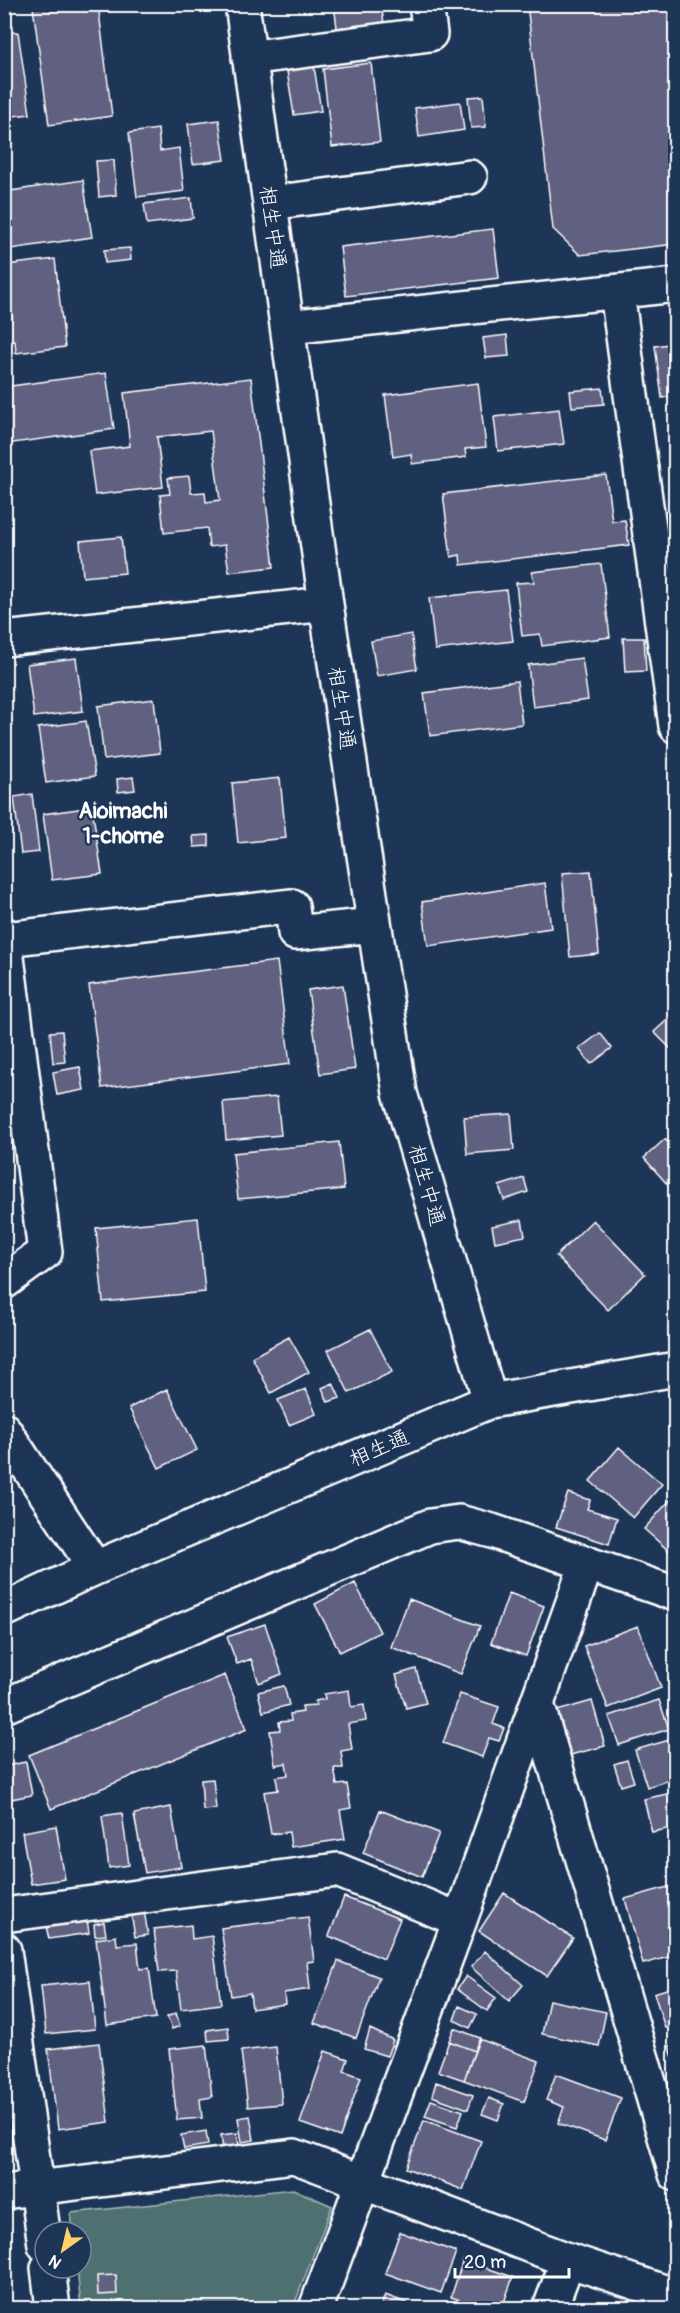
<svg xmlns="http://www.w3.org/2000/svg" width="680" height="2313" font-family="Pangolin,'Klee One',sans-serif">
<rect width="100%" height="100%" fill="#1d3557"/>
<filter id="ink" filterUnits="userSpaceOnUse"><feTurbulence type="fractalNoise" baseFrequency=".0167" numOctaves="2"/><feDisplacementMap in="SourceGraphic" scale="12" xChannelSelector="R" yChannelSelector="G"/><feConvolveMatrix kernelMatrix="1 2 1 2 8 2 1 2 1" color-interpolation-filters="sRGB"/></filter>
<g filter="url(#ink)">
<path fill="#4f7071" stroke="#a7b8b8" stroke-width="1.5" d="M 293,2189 L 332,2206 L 293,2308 L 81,2308 L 77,2268 L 81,2268 L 81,2232 L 73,2232 L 71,2213 Z"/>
<path fill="#616081" stroke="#fff" stroke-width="1.5" d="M 50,4 L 98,4 L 112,116 L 49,125 L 33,7 Z
M 334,4 L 381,4 L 384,23 L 337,28 Z
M 527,4 L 666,4 L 668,7 L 676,24 L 676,244 L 580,255 L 553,229 Z
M 18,32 L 30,114 L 4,117 L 4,33 Z
M 371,63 L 380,142 L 332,147 L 323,69 Z
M 314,66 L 321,111 L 294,115 L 287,71 Z
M 483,96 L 486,127 L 471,128 L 468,97 Z
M 460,102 L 464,130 L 419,137 L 415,108 Z
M 219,120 L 225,160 L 193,164 L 188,124 Z
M 158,129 L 160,151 L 179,148 L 184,191 L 137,197 L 129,133 Z
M 114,160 L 116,195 L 99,197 L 96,161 Z
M 83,180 L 92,237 L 4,250 L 4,192 Z
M 191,198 L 193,218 L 147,224 L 144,204 Z
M 493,229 L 499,278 L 346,296 L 340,247 Z
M 130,248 L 131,260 L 105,263 L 104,250 Z
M 55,259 L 65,347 L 16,353 L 15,341 L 6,342 L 4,332 L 4,319 L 12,318 L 10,294 L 4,295 L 4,275 L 7,274 L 6,265 Z
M 507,335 L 509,356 L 486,358 L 483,338 Z
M 676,343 L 676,396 L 662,398 L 655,346 Z
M 106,373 L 114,429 L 6,444 L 4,387 Z
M 251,378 L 274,567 L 229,572 L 225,545 L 209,547 L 207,528 L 164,533 L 160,495 L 170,494 L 168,478 L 189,476 L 191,493 L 205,492 L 206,502 L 220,500 L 211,431 L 157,437 L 163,487 L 95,495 L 89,451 L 130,446 L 124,393 Z
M 478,383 L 486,447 L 465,449 L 466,457 L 412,464 L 411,454 L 393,457 L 385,395 Z
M 602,388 L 604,404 L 572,407 L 570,391 Z
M 559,409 L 564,444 L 498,451 L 494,417 Z
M 669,460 L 676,460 L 676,492 L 672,492 Z
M 606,475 L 612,521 L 625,520 L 629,545 L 461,565 L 460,555 L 451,557 L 443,494 Z
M 121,537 L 125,573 L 83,577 L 80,541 Z
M 601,564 L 610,637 L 542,646 L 540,634 L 522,636 L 516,583 L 534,582 L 532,572 Z
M 506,590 L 513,641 L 435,650 L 429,598 Z
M 411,634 L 417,669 L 377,676 L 371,641 Z
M 623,638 L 644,638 L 646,671 L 625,672 Z
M 76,658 L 83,711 L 34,717 L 27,664 Z
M 582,658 L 588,700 L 533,707 L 528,665 Z
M 517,681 L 522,724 L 430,736 L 424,693 Z
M 154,699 L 160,753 L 104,760 L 98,706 Z
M 86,721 L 95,776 L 46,783 L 38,728 Z
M 133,777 L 135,790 L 118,792 L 117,779 Z
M 280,778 L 286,838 L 238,843 L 232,783 Z
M 32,794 L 39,852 L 21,854 L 14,797 Z
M 92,807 L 102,874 L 52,880 L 43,814 Z
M 209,835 L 209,846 L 194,847 L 193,836 Z
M 591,871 L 599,954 L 570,957 L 562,873 Z
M 545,883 L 551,928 L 428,946 L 422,902 Z
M 277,961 L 290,1064 L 102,1088 L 89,985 Z
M 343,985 L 355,1069 L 320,1074 L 308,990 Z
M 676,1012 L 676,1054 L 654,1032 Z
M 62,1031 L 65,1062 L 53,1063 L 50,1032 Z
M 600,1033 L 612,1048 L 591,1064 L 579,1049 Z
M 80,1067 L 84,1090 L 57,1095 L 53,1072 Z
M 277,1097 L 281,1135 L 226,1140 L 223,1102 Z
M 511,1114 L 514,1150 L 467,1154 L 464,1117 Z
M 665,1139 L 676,1151 L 676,1194 L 644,1158 Z
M 339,1142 L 344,1189 L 238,1199 L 233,1153 Z
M 524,1178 L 528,1192 L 504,1200 L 499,1186 Z
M 198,1218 L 205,1292 L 103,1302 L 96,1228 Z
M 522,1220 L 525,1236 L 495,1242 L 492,1226 Z
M 593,1220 L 645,1274 L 608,1310 L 556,1256 Z
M 370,1329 L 392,1372 L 349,1393 L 328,1350 Z
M 289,1337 L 309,1372 L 271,1393 L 252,1357 Z
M 333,1383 L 340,1398 L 328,1402 L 322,1388 Z
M 167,1389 L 197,1450 L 159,1468 L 129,1408 Z
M 306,1389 L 316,1414 L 289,1425 L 278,1400 Z
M 619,1447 L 662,1484 L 633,1518 L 590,1481 Z
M 568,1493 L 590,1500 L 587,1509 L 617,1518 L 609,1544 L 556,1527 Z
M 670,1500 L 676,1505 L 676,1557 L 644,1529 Z
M 355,1583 L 380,1632 L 340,1652 L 315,1604 Z
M 509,1593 L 544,1606 L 526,1656 L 491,1643 Z
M 409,1599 L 480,1626 L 461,1674 L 391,1647 Z
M 265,1624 L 282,1674 L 259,1683 L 251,1659 L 237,1664 L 227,1637 Z
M 638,1626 L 661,1688 L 608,1708 L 584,1646 Z
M 416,1669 L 426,1703 L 406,1708 L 396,1675 Z
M 225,1675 L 247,1729 L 51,1809 L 29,1755 Z
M 284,1686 L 289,1705 L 263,1712 L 258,1692 Z
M 349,1690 L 351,1707 L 364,1705 L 366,1721 L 348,1724 L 352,1749 L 341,1751 L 343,1768 L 334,1768 L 337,1785 L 347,1784 L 351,1808 L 340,1810 L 345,1839 L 291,1847 L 289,1832 L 271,1834 L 264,1792 L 278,1790 L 276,1777 L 288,1775 L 286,1763 L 275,1765 L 270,1731 L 280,1730 L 279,1722 L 291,1721 L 290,1714 L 303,1712 L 302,1706 L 316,1705 L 315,1701 L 325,1699 L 324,1694 Z
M 460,1694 L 499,1707 L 493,1724 L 504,1728 L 499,1741 L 489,1738 L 482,1757 L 443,1743 Z
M 659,1700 L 669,1729 L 619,1745 L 609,1716 Z
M 592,1701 L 605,1746 L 570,1755 L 557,1711 Z
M 676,1738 L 676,1778 L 647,1787 L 635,1750 Z
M 627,1760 L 634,1782 L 621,1786 L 614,1764 Z
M 26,1762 L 32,1795 L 11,1799 L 5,1766 Z
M 213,1779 L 216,1809 L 203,1810 L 201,1780 Z
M 676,1792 L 676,1827 L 652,1832 L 644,1799 Z
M 171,1807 L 181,1867 L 145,1873 L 134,1814 Z
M 380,1810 L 439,1833 L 422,1877 L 363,1853 Z
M 122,1813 L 129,1865 L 109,1868 L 102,1816 Z
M 56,1826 L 65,1879 L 31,1884 L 22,1832 Z
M 675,1885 L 676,1955 L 643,1964 L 625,1899 Z
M 504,1893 L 573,1938 L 547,1976 L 479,1931 Z
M 344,1897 L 400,1919 L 384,1959 L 329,1936 Z
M 144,1910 L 148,1935 L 135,1937 L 131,1912 Z
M 308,1917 L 314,1961 L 307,1962 L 310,1989 L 284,1993 L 285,2004 L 252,2009 L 250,1993 L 231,1996 L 221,1928 Z
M 87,1919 L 89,1933 L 49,1939 L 46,1926 Z
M 104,1922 L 106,1935 L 95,1936 L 94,1924 Z
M 191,1925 L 192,1939 L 212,1936 L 221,2004 L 181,2009 L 176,1971 L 159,1972 L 154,1929 Z
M 116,1936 L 117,1945 L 137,1943 L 140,1969 L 149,1968 L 156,2018 L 107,2025 L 96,1939 Z
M 485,1951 L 523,1985 L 509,2001 L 471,1967 Z
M 338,1961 L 379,1977 L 356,2038 L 314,2023 Z
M 466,1976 L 496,1998 L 487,2011 L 457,1989 Z
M 90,1981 L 95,2029 L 46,2034 L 41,1986 Z
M 676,1986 L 676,2025 L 665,2028 L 654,1993 Z
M 549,2000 L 606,2012 L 599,2046 L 542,2034 Z
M 459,2006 L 477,2014 L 470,2028 L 454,2020 Z
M 176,2013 L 180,2026 L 172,2029 L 167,2017 Z
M 228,2027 L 229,2039 L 208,2041 L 207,2030 Z
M 454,2028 L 480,2038 L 475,2051 L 449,2041 Z
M 370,2029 L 393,2040 L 387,2056 L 364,2049 Z
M 479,2039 L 539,2061 L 524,2102 L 464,2080 Z
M 449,2041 L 475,2051 L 464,2080 L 438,2071 Z
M 99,2043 L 109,2122 L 58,2129 L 48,2049 Z
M 676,2044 L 676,2066 L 669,2046 Z
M 206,2045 L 212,2097 L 200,2099 L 202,2118 L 177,2120 L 169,2049 Z
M 276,2047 L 282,2104 L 248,2107 L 241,2051 Z
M 325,2051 L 348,2059 L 344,2071 L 361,2077 L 340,2137 L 300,2123 Z
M 556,2074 L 621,2098 L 605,2140 L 558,2123 L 564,2107 L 546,2100 Z
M 436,2082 L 473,2095 L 468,2109 L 432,2096 Z
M 489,2098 L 504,2104 L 498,2120 L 482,2114 Z
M 431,2100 L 463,2111 L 457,2127 L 425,2116 Z
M 250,2116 L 254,2140 L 242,2142 L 238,2118 Z
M 424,2120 L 481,2141 L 463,2190 L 406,2168 Z
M 206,2131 L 208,2145 L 184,2149 L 181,2135 Z
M 237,2133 L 239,2146 L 223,2149 L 221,2135 Z
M 400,2232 L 456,2252 L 441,2293 L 385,2273 Z
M 463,2260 L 513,2277 L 502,2308 L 485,2308 L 451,2297 Z
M 116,2275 L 117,2294 L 98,2295 L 97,2276 Z
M 385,2295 L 407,2303 L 405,2308 L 380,2308 Z"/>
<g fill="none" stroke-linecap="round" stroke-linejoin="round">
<g stroke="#fff" stroke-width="38">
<path id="minor" d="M 242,4 L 326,604 L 400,1093 L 490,1401
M 249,58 L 430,34 L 426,4
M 270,203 L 470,177
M 617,292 L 676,726
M 288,327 L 676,285
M 4,639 L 326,604
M 4,934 L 45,1252 L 4,1282
M 5,939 L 292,906 L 295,933 L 374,925
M 4,1430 L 95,1568
M 4,1610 L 95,1568 L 490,1401 L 676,1369
M 4,1706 L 430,1526 L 459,1522 L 492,1531 L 676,1594
M 538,1707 L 676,2174
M 4,1915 L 337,1870 L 460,1920
M 4,1950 L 45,2245
M 4,2192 L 294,2156 L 568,2260 L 676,2296
M 48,2268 L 53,2308
M 316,2308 L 460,1920 L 587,1563
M 550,2308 L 568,2260"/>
</g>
<use href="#minor" stroke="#1d3557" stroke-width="33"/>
</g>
</g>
<g text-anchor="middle" stroke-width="4.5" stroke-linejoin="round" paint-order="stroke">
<g font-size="21" fill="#fff" stroke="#1d3557">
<text transform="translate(273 227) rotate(82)" y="7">相生中通</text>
<text transform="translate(342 708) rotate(81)" y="7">相生中通</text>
<text transform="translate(427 1185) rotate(74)" y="7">相生中通</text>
<text transform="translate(379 1448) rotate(-23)" y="7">相生通</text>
</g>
<g font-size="22" font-weight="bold" fill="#fff" stroke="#1d3557">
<text x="123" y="818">Aioimachi<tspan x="123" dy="25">1-chome</tspan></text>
</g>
</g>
<rect width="680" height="2313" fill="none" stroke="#1d3557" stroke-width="24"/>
<rect x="12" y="12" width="656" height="2289" fill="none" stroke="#fff" stroke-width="2" filter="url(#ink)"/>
<g transform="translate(63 2250) rotate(214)"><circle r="28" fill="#1d3557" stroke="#77869a" stroke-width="1.5"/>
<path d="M0-4.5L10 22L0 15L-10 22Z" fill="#ffd166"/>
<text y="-9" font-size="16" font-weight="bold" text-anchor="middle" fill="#ffffff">N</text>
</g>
<path d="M455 2268v9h114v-9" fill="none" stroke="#ffffff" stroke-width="3"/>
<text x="464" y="2268" font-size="18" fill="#ffffff" stroke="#1d3557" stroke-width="4.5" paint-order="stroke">20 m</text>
</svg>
